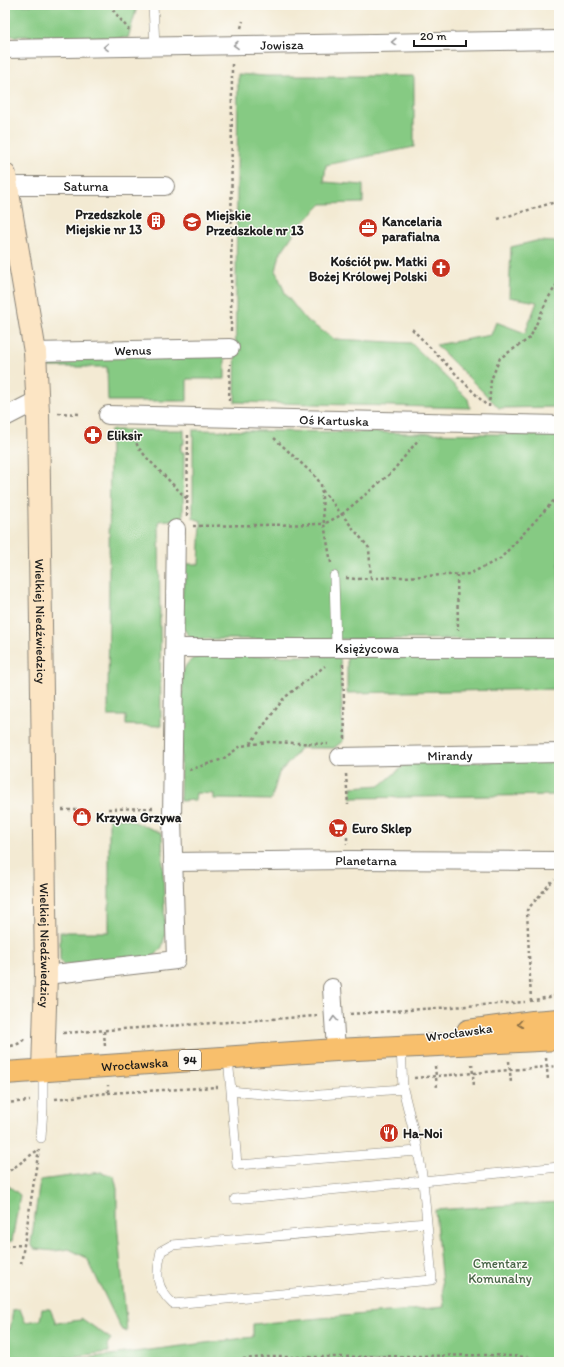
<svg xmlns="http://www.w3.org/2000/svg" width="564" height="1367" font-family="Itim,sans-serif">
<rect width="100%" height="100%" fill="#fdfcf7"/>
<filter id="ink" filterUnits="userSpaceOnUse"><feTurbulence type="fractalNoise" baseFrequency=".025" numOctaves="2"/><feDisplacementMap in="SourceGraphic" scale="8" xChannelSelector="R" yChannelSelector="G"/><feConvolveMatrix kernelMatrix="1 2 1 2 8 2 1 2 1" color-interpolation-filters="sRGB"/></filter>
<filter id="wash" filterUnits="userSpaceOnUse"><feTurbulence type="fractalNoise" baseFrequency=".012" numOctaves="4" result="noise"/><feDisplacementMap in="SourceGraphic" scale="16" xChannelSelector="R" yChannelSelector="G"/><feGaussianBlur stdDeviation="0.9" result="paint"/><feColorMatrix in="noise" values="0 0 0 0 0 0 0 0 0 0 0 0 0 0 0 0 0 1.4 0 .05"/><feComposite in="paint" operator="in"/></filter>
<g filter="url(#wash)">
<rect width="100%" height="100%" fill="#f3ead3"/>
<path fill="#86ca83" stroke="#517350" d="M 5,5 L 137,5 L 137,7 L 128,38 L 12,36 L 5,32 Z
M 238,74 L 266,76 L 414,76 L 414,147 L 326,165 L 324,182 L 363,185 L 363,203 L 322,204 L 296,230 L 280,254 L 276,271 L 286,295 L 306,320 L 334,339 L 411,343 L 468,399 L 470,408 L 235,402 Z
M 536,241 L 559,242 L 559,407 L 499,408 L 436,345 L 491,335 L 496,322 L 525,333 L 537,302 L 509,297 L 511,247 Z
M 48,354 L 225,354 L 225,379 L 187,379 L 187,401 L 108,401 L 107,367 L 48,367 Z
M 110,430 L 184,430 L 184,444 L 181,444 L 181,452 L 184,452 L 183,519 L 159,521 L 161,726 L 126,725 L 126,716 L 108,716 Z
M 193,430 L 559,435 L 559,639 L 192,639 L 181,626 L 184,564 L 199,564 L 201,521 L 193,518 Z
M 347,652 L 559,653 L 559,689 L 347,693 Z
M 203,656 L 340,656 L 343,741 L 334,748 L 300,748 L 293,758 L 279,773 L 271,800 L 214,799 L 214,794 L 196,793 L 195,800 L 180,801 L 183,672 C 187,661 192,658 203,656 Z
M 559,761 L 559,795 L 351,798 L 352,787 L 381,785 L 407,763 Z
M 109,817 L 127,819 L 162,833 L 165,936 L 162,947 L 155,956 L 63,965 L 60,959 L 60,932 L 109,932 Z
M 101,1172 L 114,1176 L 117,1189 L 117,1222 L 127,1332 L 121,1329 L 87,1258 L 69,1249 L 54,1251 L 34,1249 L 31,1243 L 40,1180 Z
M 5,1183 L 20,1195 L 12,1241 L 5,1242 Z
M 559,1202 L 559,1362 L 54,1362 L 253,1337 L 253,1324 L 444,1307 L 435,1210 Z
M 20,1309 L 25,1322 L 40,1320 L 42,1309 L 50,1309 L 56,1323 L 81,1320 L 81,1318 L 111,1339 L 108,1343 L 109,1352 L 30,1362 L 5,1362 L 5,1330 L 10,1329 L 13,1310 Z"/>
</g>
<g filter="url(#ink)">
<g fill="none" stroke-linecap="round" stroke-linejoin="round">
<g stroke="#888378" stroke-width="10">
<path id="lane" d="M 153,5 L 155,46
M 334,576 L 336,648
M 228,1058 L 231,1091 L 292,1097 L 403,1089 L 401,1047
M 403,1089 L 417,1145 L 423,1181 L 427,1223 L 172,1245 L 161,1251 C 156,1275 155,1287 173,1304 L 432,1280 L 427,1223
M 231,1091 L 237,1165 L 418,1151
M 41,1138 L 43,1108 L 43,1070
M 235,1199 L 423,1181 L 559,1167"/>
</g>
<g stroke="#888378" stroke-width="20">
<g id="street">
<path id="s1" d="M 5,49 L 559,40"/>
<path id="s2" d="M 7,186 L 165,186"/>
<path id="s3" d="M 35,352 L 230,348"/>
<path id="s4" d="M 108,415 L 559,425"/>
<path d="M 5,417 L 38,400"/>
<path id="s5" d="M 175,648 L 559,648"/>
<path id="s6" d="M 340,757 L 559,753"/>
<path id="s7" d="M 173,862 L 348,860 L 559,861"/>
<path d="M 46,975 L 176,960 L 172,818 L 176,529"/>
<path d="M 332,988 L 336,1050"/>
</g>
</g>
<g stroke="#888378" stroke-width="24">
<g id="secondary">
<path id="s8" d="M 5,175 L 35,352 L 38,413 L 46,975 L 43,1070"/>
</g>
</g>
<g stroke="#888378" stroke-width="24">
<g id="primary">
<path d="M 468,1031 L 533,1022 L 559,1020"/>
<path id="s9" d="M 5,1073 L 336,1050 L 559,1039"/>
</g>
</g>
<path stroke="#888378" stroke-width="2.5" stroke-dasharray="3 3" stroke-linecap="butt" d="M 109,5 L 129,30
M 241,28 L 243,21
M 498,219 L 559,201
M 412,329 L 487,406
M 231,331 L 232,62
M 229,401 L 230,364
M 489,407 L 491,380 L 500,358 L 530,338 L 547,300 L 559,281
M 58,413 L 79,414
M 132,432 L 138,447 L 147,458 L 187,499
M 322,490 L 369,548 L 371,579
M 187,516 L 188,433
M 193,526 L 324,524 L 321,484 L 315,476 L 273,437
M 331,563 L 324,524 L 341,515 L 391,473 L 419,439
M 457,575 L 458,630
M 346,578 L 356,579 L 469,574 L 500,559 L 559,495
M 343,664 L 345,739
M 250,744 L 284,698 L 325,666
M 189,770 L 223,759 L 241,746 L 267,742 L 328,744
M 346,774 L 348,805
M 108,809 L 156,808
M 62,810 L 79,810
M 347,837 L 347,844
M 530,1001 L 559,995
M 531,1001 L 527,910 L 554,879
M 350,1014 L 525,1002
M 104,1031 L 105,1047
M 63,1033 L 317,1016
M 5,1047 C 11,1046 20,1045 24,1039
M 546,1058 L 548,1080
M 509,1061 L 511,1083
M 472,1064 L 474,1086
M 435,1066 L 437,1088
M 414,1078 L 559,1066
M 108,1093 L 218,1087
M 55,1099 L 108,1093 L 108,1085
M 5,1103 L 30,1101
M 5,1174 L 38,1150
M 5,1246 L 24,1245
M 21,1264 L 39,1149
M 207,1362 L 266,1357 L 339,1357
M 339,1362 L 339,1357 L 490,1355 L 528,1357 L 528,1362
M 490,1362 L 490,1355"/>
<use href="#lane" stroke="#fff" stroke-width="9"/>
<use href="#street" stroke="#fff" stroke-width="18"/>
<use href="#secondary" stroke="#fce5c4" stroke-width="22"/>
<use href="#primary" stroke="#f8bf6c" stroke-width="22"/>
</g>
<defs><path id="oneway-chevron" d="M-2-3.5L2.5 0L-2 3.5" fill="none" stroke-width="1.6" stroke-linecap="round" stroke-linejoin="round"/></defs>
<g stroke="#999">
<use href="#oneway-chevron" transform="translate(394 42) rotate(179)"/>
<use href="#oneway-chevron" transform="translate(236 45) rotate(179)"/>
<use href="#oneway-chevron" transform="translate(106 47) rotate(179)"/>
<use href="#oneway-chevron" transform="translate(334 1019) rotate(-94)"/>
</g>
<use stroke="#8a6e44" href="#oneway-chevron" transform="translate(520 1024) rotate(172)"/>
</g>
<defs>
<g id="building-disc" transform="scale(1)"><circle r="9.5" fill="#c8321e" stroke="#fdfcf7"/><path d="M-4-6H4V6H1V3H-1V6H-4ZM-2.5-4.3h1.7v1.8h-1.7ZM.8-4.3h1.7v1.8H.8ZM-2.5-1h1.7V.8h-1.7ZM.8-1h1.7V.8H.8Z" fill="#fff"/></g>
<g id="school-disc" transform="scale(1)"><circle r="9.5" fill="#c8321e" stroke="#fdfcf7"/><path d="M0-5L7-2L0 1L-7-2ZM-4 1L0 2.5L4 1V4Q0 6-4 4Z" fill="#fff"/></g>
<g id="office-disc" transform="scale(1)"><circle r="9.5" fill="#c8321e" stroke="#fdfcf7"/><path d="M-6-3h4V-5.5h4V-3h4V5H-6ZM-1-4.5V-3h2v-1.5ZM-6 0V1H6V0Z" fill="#fff"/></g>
<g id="church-disc" transform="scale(1)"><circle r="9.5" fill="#c8321e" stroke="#fdfcf7"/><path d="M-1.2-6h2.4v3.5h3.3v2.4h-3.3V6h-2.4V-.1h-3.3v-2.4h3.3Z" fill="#fff"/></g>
<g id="pharmacy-disc" transform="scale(1)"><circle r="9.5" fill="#c8321e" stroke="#fdfcf7"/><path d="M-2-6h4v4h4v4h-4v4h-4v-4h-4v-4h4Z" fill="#fff"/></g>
<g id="shop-disc" transform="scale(1)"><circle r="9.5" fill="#c8321e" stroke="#fdfcf7"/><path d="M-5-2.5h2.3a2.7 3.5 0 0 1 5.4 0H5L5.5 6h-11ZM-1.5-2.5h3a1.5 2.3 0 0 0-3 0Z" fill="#fff"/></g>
<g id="supermarket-disc" transform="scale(1)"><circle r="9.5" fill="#c8321e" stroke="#fdfcf7"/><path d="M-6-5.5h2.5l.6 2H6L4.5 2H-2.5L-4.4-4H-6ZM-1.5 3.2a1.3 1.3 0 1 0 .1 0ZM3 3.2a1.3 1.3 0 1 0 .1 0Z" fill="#fff"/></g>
<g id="restaurant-disc" transform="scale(1)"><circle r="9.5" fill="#c8321e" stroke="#fdfcf7"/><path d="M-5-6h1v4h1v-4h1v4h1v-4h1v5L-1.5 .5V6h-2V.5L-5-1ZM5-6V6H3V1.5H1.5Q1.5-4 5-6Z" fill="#fff"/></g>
</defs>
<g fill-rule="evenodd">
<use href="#building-disc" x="156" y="221"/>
<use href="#school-disc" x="192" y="222"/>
<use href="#office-disc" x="368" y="228"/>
<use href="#church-disc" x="441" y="268"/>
<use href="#pharmacy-disc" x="93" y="435"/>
<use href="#shop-disc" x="82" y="817"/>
<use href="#supermarket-disc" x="338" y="828"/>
<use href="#restaurant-disc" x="389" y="1133"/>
</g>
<g text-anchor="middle" stroke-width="3" stroke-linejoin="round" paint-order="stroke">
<rect fill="#fdfcf7" stroke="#605f5e" stroke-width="1" x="179" y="1050" width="22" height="20" rx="3"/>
<g font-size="12" font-weight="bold" fill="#1c1c1c">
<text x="190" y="1064">94</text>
</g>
<g font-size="13" fill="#1c1c1c" stroke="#fdfcf7">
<text dy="5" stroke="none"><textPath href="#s1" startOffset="277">Jowisza</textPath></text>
<text dy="5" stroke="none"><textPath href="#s2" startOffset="79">Saturna</textPath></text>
<text dy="5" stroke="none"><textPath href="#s3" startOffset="98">Wenus</textPath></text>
<text dy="5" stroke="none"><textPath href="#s4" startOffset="226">Oś Kartuska</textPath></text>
<text dy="5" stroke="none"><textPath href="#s8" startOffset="449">Wielkiej Niedźwiedzicy</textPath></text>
<text dy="5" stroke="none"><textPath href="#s5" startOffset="192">Księżycowa</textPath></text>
<text dy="5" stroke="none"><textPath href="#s6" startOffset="110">Mirandy</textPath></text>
<text dy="5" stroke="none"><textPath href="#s7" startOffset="193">Planetarna</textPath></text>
<text dy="5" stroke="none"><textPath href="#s8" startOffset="773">Wielkiej Niedźwiedzicy</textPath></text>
<text transform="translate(459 1032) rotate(-8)" y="5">Wrocławska</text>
<text dy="5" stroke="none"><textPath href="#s9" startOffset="130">Wrocławska</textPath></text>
</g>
<g font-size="13" font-weight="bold" fill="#1c1c1c" stroke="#fdfcf7" text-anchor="start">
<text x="142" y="219" text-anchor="end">Przedszkole<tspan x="142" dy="15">Miejskie nr 13</tspan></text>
<text x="206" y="220">Miejskie<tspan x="206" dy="15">Przedszkole nr 13</tspan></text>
<text x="382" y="226">Kancelaria<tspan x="382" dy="15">parafialna</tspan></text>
<text x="427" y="266" text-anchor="end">Kościół pw. Matki<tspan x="427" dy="15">Bożej Królowej Polski</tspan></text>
<text x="107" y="440">Eliksir</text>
<text x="96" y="822">Krzywa Grzywa</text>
<text x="352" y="833">Euro Sklep</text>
<text x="403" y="1138">Ha-Noi</text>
</g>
<g font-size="13" fill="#466245" stroke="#fdfcf7">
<text x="500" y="1268">Cmentarz<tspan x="500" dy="15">Komunalny</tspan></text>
</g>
</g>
<rect width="564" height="1367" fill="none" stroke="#fdfcf7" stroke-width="20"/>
<path d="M414 40v6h52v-6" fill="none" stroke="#1c1c1c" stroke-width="2"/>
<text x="420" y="40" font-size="12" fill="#1c1c1c" stroke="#fdfcf7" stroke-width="3" paint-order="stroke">20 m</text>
</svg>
